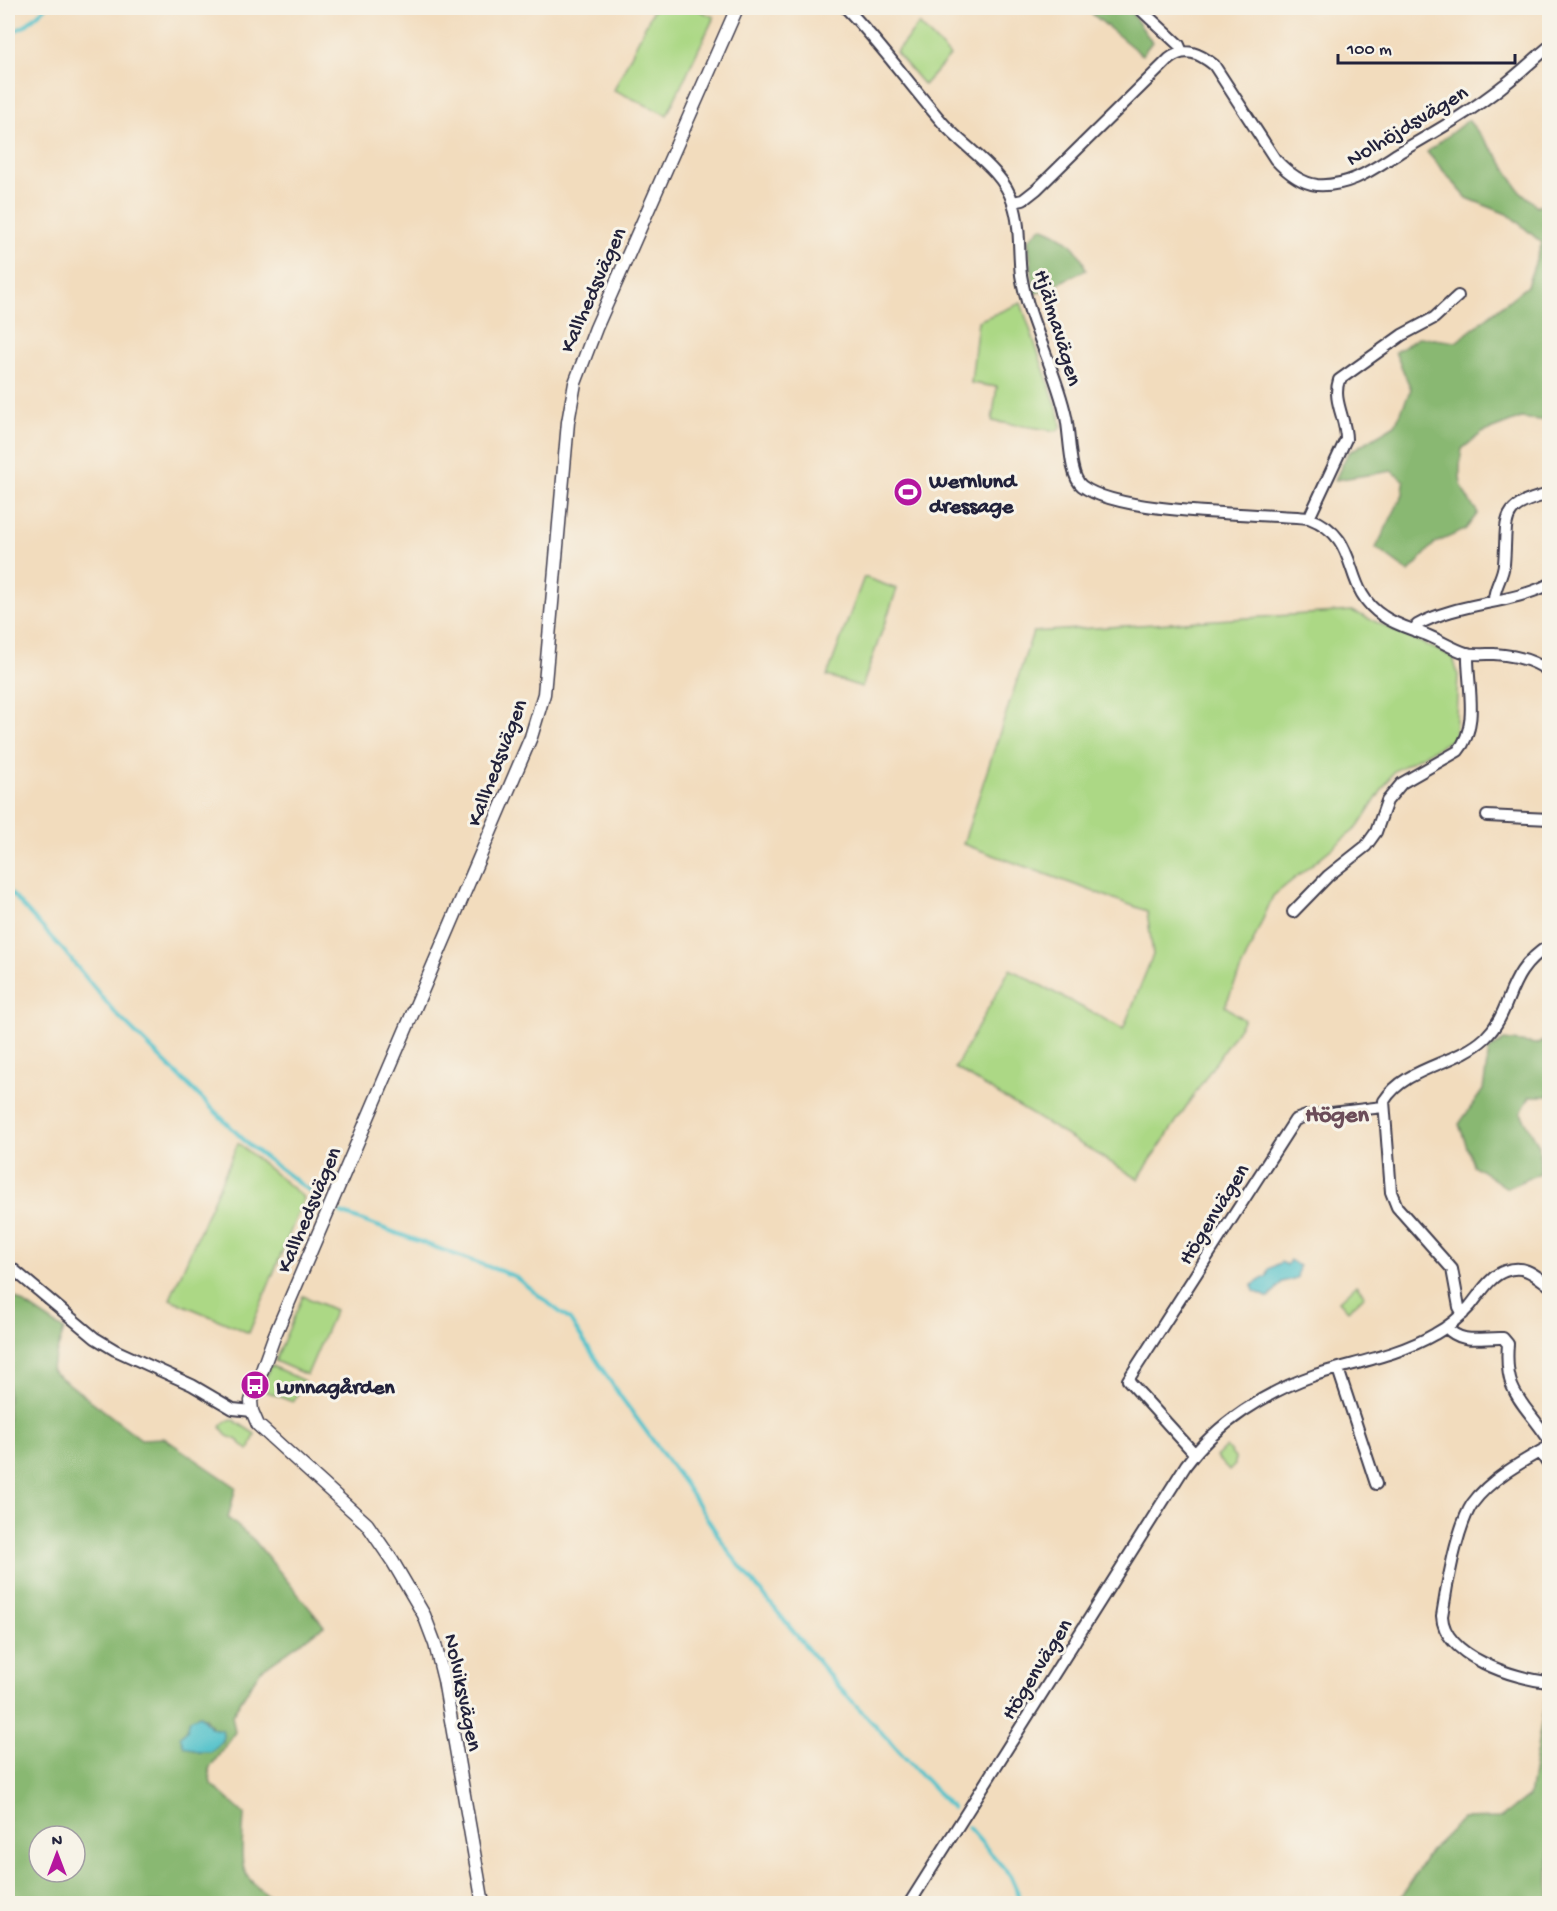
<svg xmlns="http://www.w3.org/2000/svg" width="1557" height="1911" font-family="'Gochi Hand',sans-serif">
<rect width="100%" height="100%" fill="#f7f3e8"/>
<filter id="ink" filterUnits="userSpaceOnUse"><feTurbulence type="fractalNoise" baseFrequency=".0167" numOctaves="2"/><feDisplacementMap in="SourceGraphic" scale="12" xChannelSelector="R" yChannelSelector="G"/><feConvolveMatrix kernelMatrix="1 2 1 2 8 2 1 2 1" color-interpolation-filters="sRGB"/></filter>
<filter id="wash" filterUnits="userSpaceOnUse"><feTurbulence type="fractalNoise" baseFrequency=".008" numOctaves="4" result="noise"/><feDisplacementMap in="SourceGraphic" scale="24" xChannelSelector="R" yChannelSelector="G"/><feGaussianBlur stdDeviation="1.35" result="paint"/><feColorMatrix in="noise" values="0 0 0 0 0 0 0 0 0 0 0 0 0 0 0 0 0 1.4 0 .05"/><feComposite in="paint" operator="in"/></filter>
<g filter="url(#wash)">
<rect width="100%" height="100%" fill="#f2dcbd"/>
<path fill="#acd885" stroke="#677d60" stroke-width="1.5" d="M 654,8 L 694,8 L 714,17 L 667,115 L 614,90 Z
M 919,24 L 950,56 L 924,85 L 896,52 Z
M 1021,303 L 1060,417 L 1061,427 L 1056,431 L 992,421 L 997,387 L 971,383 L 978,321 Z
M 864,577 L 897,589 L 862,687 L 827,676 Z
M 1352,611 L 1453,657 L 1458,675 L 1455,738 L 1394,771 L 1358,827 L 1273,896 L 1225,1006 L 1244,1020 L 1138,1179 L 955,1068 L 1010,969 L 1123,1029 L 1153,955 L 1147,911 L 963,844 L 1033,632 Z
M 238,1143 L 304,1198 L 249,1333 L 170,1299 Z
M 1356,1285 L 1365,1295 L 1348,1311 L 1339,1301 Z
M 303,1296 L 335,1310 L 307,1375 L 275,1361 Z
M 270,1365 L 304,1381 L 293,1402 L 265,1391 L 264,1383 Z
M 232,1419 L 255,1434 L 249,1451 L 237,1440 L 227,1436 L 221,1427 L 225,1422 Z
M 1226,1447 L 1235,1458 L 1235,1465 L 1229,1471 L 1216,1457 Z"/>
<path fill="#89b872" stroke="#566d56" stroke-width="1.5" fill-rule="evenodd" d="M 1085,8 L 1128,8 L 1152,42 L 1142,55 Z
M 1468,120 L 1498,156 L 1519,190 L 1537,206 L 1549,204 L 1549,421 L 1521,418 L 1482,433 L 1462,449 C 1457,482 1459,487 1478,513 L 1465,530 L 1435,543 L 1409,572 L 1376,548 L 1403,494 L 1404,481 L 1392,471 L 1335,480 L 1348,453 L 1395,425 L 1411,389 L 1395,352 L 1420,337 L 1456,342 L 1527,286 L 1542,243 L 1509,215 L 1467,198 L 1427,152 Z
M 1041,227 C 1063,235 1079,246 1086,270 L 1035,294 L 1028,240 Z
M 1549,1039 L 1549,1096 L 1530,1096 L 1521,1113 L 1539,1146 L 1540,1173 L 1507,1188 L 1473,1165 L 1459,1124 L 1483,1090 L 1489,1050 L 1504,1040 L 1536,1044 Z
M 8,1293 L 64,1330 L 51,1370 L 141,1439 L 164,1438 L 236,1487 L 228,1518 L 254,1540 L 324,1626 L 260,1671 L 232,1715 L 235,1732 L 209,1769 L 211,1784 L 244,1814 C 242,1862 233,1878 281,1903 L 8,1903 ZM 205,1718 L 223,1741 C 202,1752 197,1760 180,1736 L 187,1730 L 190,1719 ZM 39,1836 L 75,1836 L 75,1872 L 39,1872 Z
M 1547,1688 L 1550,1688 L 1549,1903 L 1398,1903 L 1429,1852 L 1462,1819 L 1501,1818 L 1529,1796 Z"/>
<path fill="#54c2cb" stroke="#3b7283" stroke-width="1.5" d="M 1290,1260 L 1299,1266 L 1297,1278 L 1282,1282 L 1269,1298 L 1254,1291 L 1252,1285 L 1267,1276 L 1269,1269 L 1281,1262 L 1287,1265 Z
M 200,1715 L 211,1728 L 222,1730 C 226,1741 218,1746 210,1752 L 199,1752 L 184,1746 L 180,1736 L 187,1730 L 190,1719 Z"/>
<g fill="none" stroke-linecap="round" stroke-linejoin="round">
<path stroke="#54c2cb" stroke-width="4" d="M 8,34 L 25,26 L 45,8
M 8,890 L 64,951 L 116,1014 L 250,1146 L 323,1201
M 341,1213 L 514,1276 L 570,1320 L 618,1393 L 684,1483 L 731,1555 L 838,1686 L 952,1808
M 968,1827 L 1010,1875 L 1023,1904"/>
</g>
</g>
<g filter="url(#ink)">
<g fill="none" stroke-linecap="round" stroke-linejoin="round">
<g stroke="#413e4e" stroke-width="14">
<path id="minor" d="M 846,8 C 881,44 909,84 942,122 C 964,148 1003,169 1013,203 C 1021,226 1018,251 1021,275 C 1029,324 1056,369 1066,417 C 1070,435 1069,476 1082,486 C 1121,515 1257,513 1309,518 C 1364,539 1339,587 1383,616 C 1397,626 1413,629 1429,636 C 1441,641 1453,649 1466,653 C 1475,655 1485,654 1494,654 C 1513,655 1534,660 1550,672
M 1139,8 L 1179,45 L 1182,52
M 1013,202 L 1023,200 L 1037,189 L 1169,59 C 1186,46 1200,54 1214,65 L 1275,159 C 1286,171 1300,183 1317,185 C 1350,187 1373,169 1400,152 C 1436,131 1472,111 1504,85 C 1520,73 1534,59 1550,46
M 1309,518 L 1346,439 C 1346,418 1332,401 1339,380 L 1402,335 L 1434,318 L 1458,296
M 1494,600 C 1494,587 1503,577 1504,564 C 1508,519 1497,506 1550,494
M 1415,631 L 1417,625 C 1458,602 1508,605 1550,584
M 1487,816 L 1550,819
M 1293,912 L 1328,876 L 1366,846 L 1376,832 L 1387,801 L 1402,783 L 1458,751 C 1480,725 1467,684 1468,653
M 8,1265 L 95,1338 L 115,1350 L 192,1385 L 233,1409 L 252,1411
M 1463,1314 L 1459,1307 L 1452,1269 L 1397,1207 L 1391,1192 L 1384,1101 C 1406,1066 1456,1065 1485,1038 C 1515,1009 1503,974 1550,945
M 1446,1327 C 1462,1345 1482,1337 1503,1338 L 1508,1344 C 1504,1393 1521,1399 1547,1437
M 1338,1369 L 1376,1484
M 1550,1446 C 1523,1461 1490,1479 1472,1504 C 1457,1527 1446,1588 1442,1616 C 1444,1656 1514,1679 1550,1682
M 1540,1452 L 1550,1467
M 1194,1453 L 1128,1380 L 1295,1120 L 1306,1116 L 1383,1107
M 909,1904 L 1186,1465 C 1217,1423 1266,1392 1315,1375 C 1356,1362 1397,1356 1435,1334 C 1448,1327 1461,1316 1470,1306 C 1480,1294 1490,1276 1505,1271 C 1525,1264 1535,1275 1550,1286"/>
</g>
<g stroke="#413e4e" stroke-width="15">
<path id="tertiary" d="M 483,1904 L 444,1680 L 435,1644 L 424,1615 L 393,1562 L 367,1524 L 258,1425 L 252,1411 L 251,1401 L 274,1337 L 531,737 L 544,694 L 568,422 L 575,383 L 596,328 L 737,8"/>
</g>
<use href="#minor" stroke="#fff" stroke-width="10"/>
<use href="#tertiary" stroke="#fff" stroke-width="12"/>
</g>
</g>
<defs>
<g id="stadium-disc" transform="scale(1.5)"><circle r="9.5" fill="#b5179e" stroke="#f7f3e8"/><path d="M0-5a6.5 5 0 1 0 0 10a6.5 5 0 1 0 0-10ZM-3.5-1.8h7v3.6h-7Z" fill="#fff"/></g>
<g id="bus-disc" transform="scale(1.5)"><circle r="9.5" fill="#b5179e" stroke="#f7f3e8"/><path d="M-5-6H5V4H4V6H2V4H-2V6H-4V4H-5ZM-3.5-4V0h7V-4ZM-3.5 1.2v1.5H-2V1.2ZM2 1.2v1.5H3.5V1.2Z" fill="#fff"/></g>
</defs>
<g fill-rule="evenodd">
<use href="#stadium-disc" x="908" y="492"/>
<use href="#bus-disc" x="255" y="1385"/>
</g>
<g text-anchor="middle" stroke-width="6" stroke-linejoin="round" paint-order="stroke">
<g font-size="22" fill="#22223b" stroke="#f7f3e8">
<text transform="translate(1406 124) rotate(-31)" y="8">Nolhöjdsvägen</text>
<text transform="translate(591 289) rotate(-66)" y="8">Kallhedsvägen</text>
<text transform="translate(1060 327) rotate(73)" y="8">Hjälmavägen</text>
<text transform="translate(495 762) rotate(-69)" y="8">Kallhedsvägen</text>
<text transform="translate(307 1209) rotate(-67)" y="8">Kallhedsvägen</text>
<text transform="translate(1212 1213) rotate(-58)" y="8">Högenvägen</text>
<text transform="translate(1035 1668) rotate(-58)" y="8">Högenvägen</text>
<text transform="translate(465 1692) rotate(78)" y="8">Nolviksvägen</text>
</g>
<g font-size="22" font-weight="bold" fill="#22223b" stroke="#f7f3e8" text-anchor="start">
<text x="929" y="487">Wernlund<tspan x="929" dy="25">dressage</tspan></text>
<text x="276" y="1393">Lunnagården</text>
</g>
<g font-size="24" font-weight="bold" fill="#6c4d59" stroke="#f7f3e8">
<text x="1337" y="1121">Högen</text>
</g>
</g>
<rect width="1557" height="1911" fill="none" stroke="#f7f3e8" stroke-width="30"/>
<g transform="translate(57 1854)"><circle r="28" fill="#f7f3e8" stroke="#a29fa3" stroke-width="1.5"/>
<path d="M0-4.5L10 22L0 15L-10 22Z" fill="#b5179e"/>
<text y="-9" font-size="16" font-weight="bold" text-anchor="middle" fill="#22223b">N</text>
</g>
<path d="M1338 54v9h177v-9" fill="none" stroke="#22223b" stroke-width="3"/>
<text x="1347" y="54" font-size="18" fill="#22223b" stroke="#f7f3e8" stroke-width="4.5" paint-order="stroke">100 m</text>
</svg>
